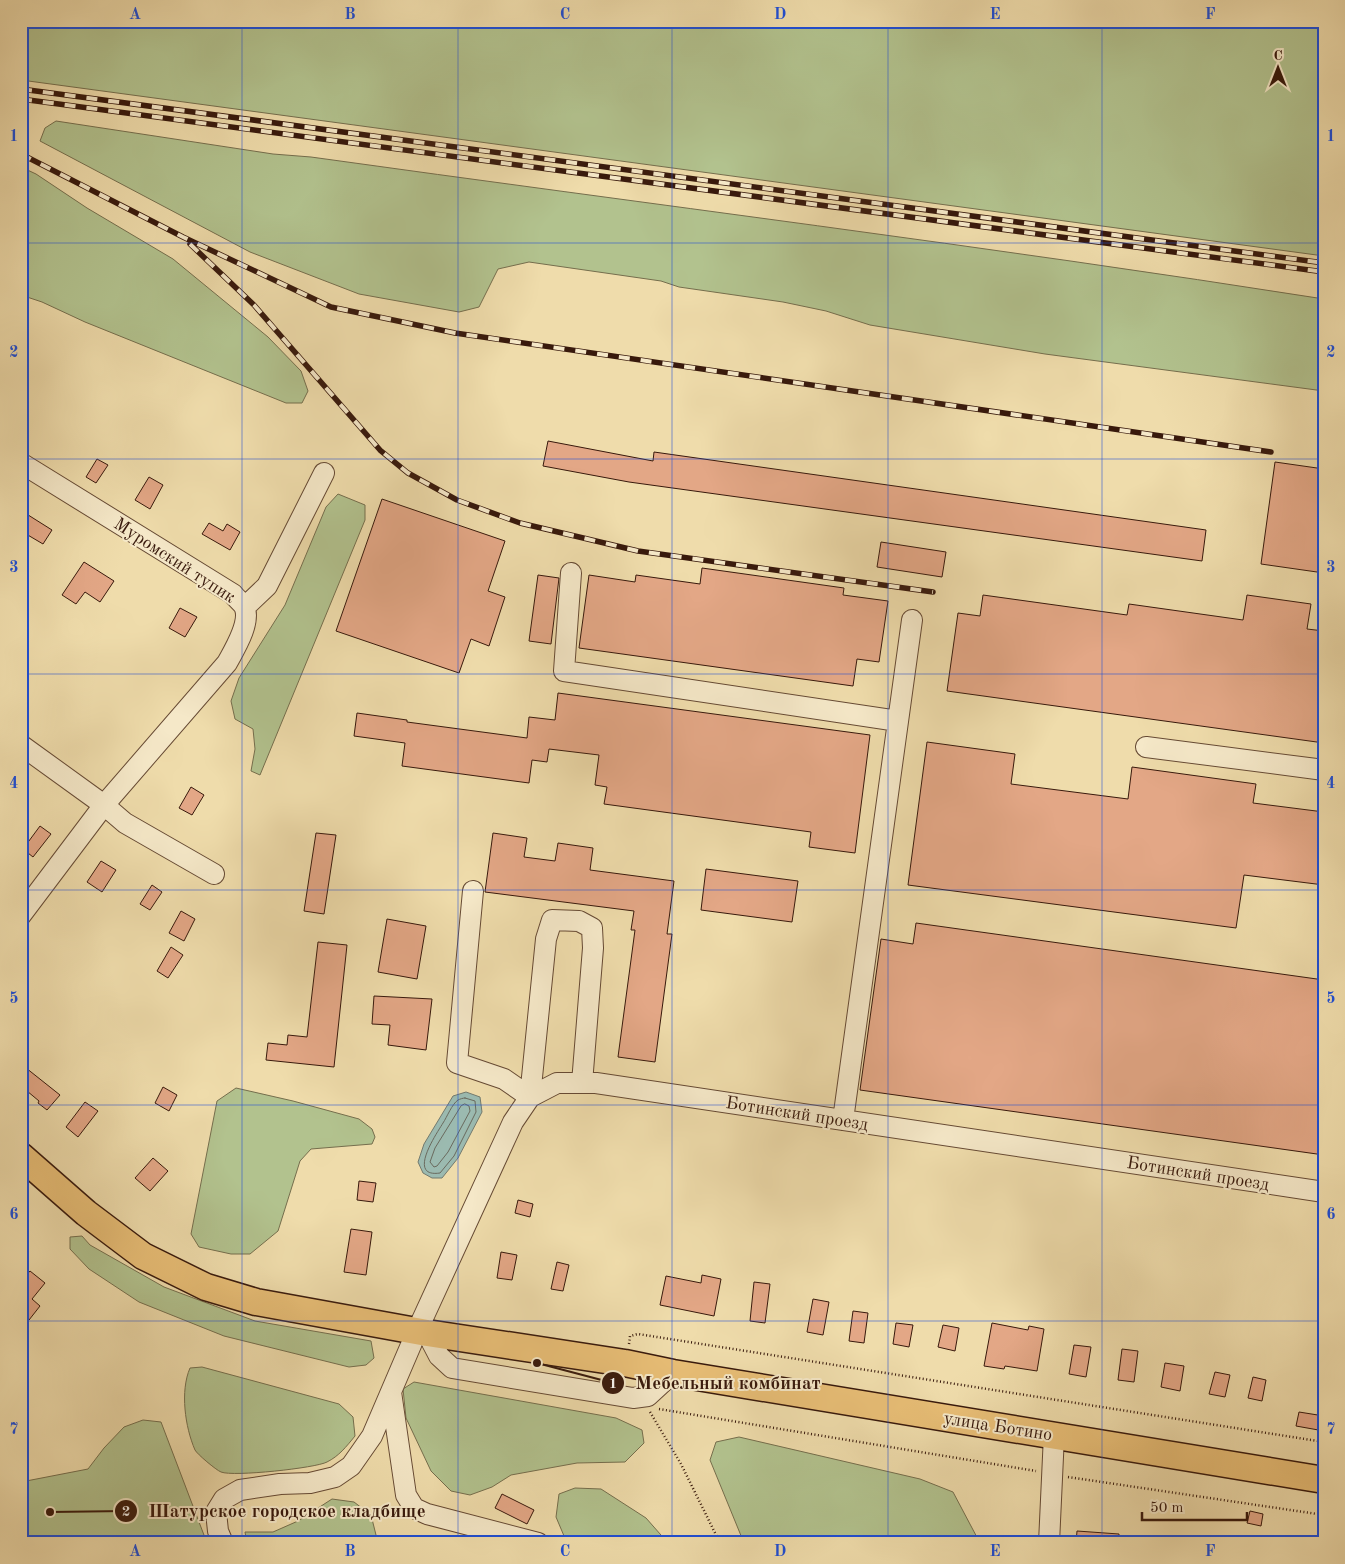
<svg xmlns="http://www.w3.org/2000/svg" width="1345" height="1564" font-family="'Old Standard TT',serif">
<rect width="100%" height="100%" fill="#efdcab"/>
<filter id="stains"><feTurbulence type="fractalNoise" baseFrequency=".004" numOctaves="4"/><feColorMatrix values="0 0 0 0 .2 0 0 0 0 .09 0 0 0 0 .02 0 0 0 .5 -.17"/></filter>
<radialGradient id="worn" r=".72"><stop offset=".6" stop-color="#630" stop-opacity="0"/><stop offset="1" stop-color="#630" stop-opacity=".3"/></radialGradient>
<path fill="#b2c28e" stroke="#756e4d" d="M 21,21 L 1324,21 L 1324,256 L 21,80 Z
M 56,121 L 273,154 L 311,157 C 648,204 987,246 1324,299 L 1324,391 L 1045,354 L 870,325 L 826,311 L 783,302 L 679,287 L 661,281 L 529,262 L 498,269 L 479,307 L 459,312 L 359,294 L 250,252 L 40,141 L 45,128 Z
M 21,167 L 36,174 L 87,208 L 173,259 L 268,337 L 301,371 L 308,391 L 302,403 L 286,403 L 85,322 L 42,302 L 21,295 Z
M 338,494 L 365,505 L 365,520 L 260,775 L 251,771 L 255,749 L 253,729 L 235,719 L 231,701 L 239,678 L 285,605 L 326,507 Z
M 236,1088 L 293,1101 L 359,1119 L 372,1129 L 375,1137 L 372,1144 L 311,1149 L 300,1161 L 278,1231 L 250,1254 L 231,1254 L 199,1247 L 191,1234 L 217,1101 Z
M 82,1236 L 90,1245 L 164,1287 L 255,1321 L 371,1341 L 374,1358 L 366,1365 L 349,1367 L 224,1336 L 139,1302 L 89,1269 L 70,1249 L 70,1237 Z
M 202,1367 L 339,1404 L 353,1417 L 355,1436 C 346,1447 339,1456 327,1462 C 316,1468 233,1477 221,1472 C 216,1470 197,1454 195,1450 C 185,1427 180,1391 190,1368 Z
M 414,1382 L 616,1418 L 642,1430 L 644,1443 L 625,1462 L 577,1463 L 511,1475 L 492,1487 L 470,1495 L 451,1491 L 431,1471 L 406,1418 L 403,1389 Z
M 143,1420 L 161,1422 L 207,1543 L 21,1543 L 21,1482 L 88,1469 L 104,1448 L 124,1427 Z
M 739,1437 L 920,1479 L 953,1492 L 980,1543 L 744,1543 L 710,1460 L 716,1442 Z
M 575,1488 L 601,1489 L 646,1518 L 668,1543 L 567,1543 L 556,1517 L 559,1494 Z
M 332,1499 L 354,1502 L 371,1515 L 378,1543 L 247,1543 L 245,1532 L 273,1532 L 298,1521 Z"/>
<path fill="#9bbab0" stroke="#737a6e" d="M 466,1092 L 480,1097 L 482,1112 L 458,1158 L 442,1178 L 432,1178 L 423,1173 L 418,1162 L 424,1144 L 453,1096 Z"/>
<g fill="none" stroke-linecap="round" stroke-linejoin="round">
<path stroke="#6a6a5e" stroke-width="1" d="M 465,1098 L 475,1101 L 476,1112 L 454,1156 L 440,1173 C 406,1178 437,1133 443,1123 C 447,1117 452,1104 458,1100 C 460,1099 463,1098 465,1098 Z
M 465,1104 L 469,1106 L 470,1111 L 448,1152 L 437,1166 L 434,1167 L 430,1162 L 435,1148 L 461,1106 Z"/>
</g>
<path fill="#e3a786" stroke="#38190c" d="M 548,441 L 653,461 L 654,452 L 1206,530 L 1202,561 L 629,482 L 543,466 Z
M 97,459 L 108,465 L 96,483 L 86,477 Z
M 1275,462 L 1324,469 L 1324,573 L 1261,564 Z
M 149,477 L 163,485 L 150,509 L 135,500 Z
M 382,499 L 505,541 L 488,591 L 505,597 L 489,646 L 471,639 L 459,673 L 336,631 Z
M 25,513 L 52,530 L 43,544 L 21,531 L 21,520 Z
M 209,523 L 223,531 L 227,524 L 240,532 L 230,550 L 202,534 Z
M 881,542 L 946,552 L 942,577 L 877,567 Z
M 84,562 L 114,581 L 100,602 L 85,592 L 76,604 L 62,595 Z
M 702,568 L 844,588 L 843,595 L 888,601 L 879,662 L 857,659 L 853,686 L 579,648 L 589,575 L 635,582 L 636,575 L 700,584 Z
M 538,575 L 559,578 L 551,644 L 529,641 Z
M 983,595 L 1127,615 L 1129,604 L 1243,620 L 1247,595 L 1311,604 L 1307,629 L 1324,631 L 1324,743 L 947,691 L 958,613 L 980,616 Z
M 180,608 L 197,617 L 185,637 L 169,628 Z
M 558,693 L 870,735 L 855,853 L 809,847 L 811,832 L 604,804 L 607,787 L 595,785 L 599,755 L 549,749 L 547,762 L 532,760 L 529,783 L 402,766 L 405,743 L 354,736 L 357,713 L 407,720 L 407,722 L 527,738 L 529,717 L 555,720 Z
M 927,742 L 1015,754 L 1011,784 L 1128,799 L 1132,767 L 1256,784 L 1253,803 L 1324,812 L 1324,885 L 1244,875 L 1236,928 L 908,885 Z
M 191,787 L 204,795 L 192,815 L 179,808 Z
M 40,826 L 51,834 L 33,857 L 23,849 Z
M 316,833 L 336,835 L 324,914 L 304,911 Z
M 493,833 L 527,838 L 524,857 L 555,861 L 558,843 L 593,848 L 590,870 L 674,881 L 667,934 L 672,934 L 655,1062 L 618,1057 L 635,930 L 631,930 L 634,911 L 485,892 Z
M 101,861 L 116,870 L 102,892 L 87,882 Z
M 706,869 L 798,881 L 792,922 L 701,910 Z
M 152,885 L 162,892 L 150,910 L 140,904 Z
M 181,911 L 195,919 L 184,941 L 169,933 Z
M 387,919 L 426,926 L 417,979 L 378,972 Z
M 916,923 L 1324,980 L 1324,1155 L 860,1090 L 881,939 L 913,944 Z
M 318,942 L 347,945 L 334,1067 L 266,1060 L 268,1043 L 287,1045 L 288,1035 L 307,1037 Z
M 171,947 L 183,955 L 168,978 L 157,971 Z
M 374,996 L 432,999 L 426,1050 L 388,1045 L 390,1025 L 372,1024 Z
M 21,1064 L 60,1095 L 47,1110 L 38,1103 L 39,1101 L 21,1086 Z
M 163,1087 L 177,1095 L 169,1111 L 155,1103 Z
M 85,1102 L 98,1111 L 78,1137 L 66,1127 Z
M 153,1158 L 168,1171 L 150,1191 L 135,1178 Z
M 359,1181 L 376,1183 L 373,1202 L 357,1200 Z
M 518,1200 L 533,1204 L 530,1217 L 515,1213 Z
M 351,1229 L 372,1232 L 366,1275 L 344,1272 Z
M 501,1252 L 517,1255 L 512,1280 L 497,1278 Z
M 557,1262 L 569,1265 L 563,1291 L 551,1289 Z
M 30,1271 L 45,1283 L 32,1299 L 40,1306 L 29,1320 L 21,1313 L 21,1281 Z
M 702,1275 L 721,1279 L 714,1316 L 660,1305 L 666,1276 L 701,1283 Z
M 754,1282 L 770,1284 L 765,1323 L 750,1321 Z
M 813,1299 L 829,1302 L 823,1335 L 807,1332 Z
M 853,1311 L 868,1313 L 864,1343 L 849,1341 Z
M 896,1323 L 913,1325 L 909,1347 L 893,1344 Z
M 992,1323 L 1028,1330 L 1029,1326 L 1044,1329 L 1037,1371 L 1005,1366 L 1004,1369 L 984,1366 Z
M 943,1325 L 959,1328 L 955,1351 L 938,1347 Z
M 1074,1345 L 1091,1347 L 1086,1377 L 1069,1374 Z
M 1122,1349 L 1138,1351 L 1134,1382 L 1118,1380 Z
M 1165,1363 L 1184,1366 L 1180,1391 L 1161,1387 Z
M 1215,1372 L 1230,1375 L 1225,1397 L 1209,1394 Z
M 1253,1377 L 1266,1380 L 1262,1401 L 1248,1398 Z
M 1299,1412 L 1324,1416 L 1324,1431 L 1296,1426 Z
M 502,1494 L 534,1510 L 527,1524 L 495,1508 Z
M 1250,1511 L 1263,1514 L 1261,1526 L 1247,1523 Z
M 1077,1531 L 1119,1534 L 1119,1543 L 1076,1543 Z"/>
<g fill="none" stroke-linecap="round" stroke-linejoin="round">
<g stroke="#664a34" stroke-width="22">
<path id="minor" d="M 21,463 L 233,594 C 236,598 241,602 244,606 C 252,622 234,650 227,663 L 104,805 L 21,915
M 571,573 L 564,671 L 898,721
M 245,607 L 267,586 L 324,473
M 21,745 L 104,805 L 125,823 L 214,874
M 1146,747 L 1324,770
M 473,891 L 457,1063 L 504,1079 L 530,1097 L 546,939 L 552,920 L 579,921 L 592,928 L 593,948 L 582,1083
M 843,1120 L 912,620
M 427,1333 L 439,1356 L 452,1368 L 633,1398 L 648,1396 L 673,1373
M 391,1392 L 406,1495 L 414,1508 L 427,1514 L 538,1543
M 223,1543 L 218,1531 L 216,1512 L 224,1499 L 240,1490 L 280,1484 L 310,1483 L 335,1477 L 351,1466 L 372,1436 L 417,1331 L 513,1122 L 530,1097 L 557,1083 L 596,1083 L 1324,1192
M 1049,1543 L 1054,1435"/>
</g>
<g stroke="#38190c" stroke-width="29">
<path id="major" d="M 21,1156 L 86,1213 L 143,1256 L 206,1287 L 256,1302 L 427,1333 L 625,1363 L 673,1373 L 1324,1480"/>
</g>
<path stroke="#38190c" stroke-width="2.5" stroke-dasharray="1 2.5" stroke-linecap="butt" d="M 629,1344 L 630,1336 L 638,1334 L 1324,1442
M 659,1409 L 1036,1471
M 650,1412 L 681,1464 L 720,1543
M 1068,1477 L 1324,1515"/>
<use href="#minor" stroke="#f5e8c8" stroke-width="20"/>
<use href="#major" stroke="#e8be76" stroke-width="26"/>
<g stroke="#38190c" stroke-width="5.5">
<path id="rail" d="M 21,89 L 1324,263
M 21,99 L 1324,272
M 21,154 L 183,237 L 331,307 L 455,333 L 1271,452
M 190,244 L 254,305 L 380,450 L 408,473 L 457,500 L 520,523 L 638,551 L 933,592"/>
</g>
<use href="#rail" stroke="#f5e8c8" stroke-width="4" stroke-dasharray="11" stroke-linecap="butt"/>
</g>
<path fill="none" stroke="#1d4ed8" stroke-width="1" stroke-opacity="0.55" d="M 242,21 L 242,1543M 458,21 L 458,1543M 672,21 L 672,1543M 888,21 L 888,1543M 1102,21 L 1102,1543M 21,243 L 1324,243M 21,459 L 1324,459M 21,674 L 1324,674M 21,890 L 1324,890M 21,1105 L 1324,1105M 21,1321 L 1324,1321"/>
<g text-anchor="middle" stroke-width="4" stroke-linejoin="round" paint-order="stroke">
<g font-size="18" fill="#38190c" stroke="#f5e8c8">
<text transform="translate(175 560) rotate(33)" y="6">Муромский тупик</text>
<text transform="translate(797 1113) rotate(9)" y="6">Ботинский проезд</text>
<text transform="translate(1198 1173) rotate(9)" y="6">Ботинский проезд</text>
<text transform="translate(998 1426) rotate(9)" y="6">улица Ботино</text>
</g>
</g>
<path fill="none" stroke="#38190c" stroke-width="2" d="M537 1363L613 1383M50 1512L126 1511"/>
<g fill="#38190c" stroke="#f5e8c8" stroke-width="2">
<circle cx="537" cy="1363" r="5"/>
<circle cx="50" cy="1512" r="5"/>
<circle cx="613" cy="1383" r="12"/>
<circle cx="126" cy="1511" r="12"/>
</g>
<g font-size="15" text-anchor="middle" font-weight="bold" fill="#fff">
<text x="613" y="1388">1</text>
<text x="126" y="1516">2</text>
</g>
<g font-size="19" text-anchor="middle" font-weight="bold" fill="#38190c" stroke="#f5e8c8" stroke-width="4" stroke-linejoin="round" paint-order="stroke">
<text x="728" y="1389">Мебельный комбинат</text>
<text x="287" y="1517">Шатурское городское кладбище</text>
</g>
<rect width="1345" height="1564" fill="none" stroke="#efdcab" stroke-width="55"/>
<g transform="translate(1278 68)" stroke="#f5e8c8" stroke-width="4" paint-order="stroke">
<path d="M0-4L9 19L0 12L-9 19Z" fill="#38190c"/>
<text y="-8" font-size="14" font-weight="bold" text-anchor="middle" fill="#38190c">С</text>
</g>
<path d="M1142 1512v8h105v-8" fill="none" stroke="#38190c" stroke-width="2.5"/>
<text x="1150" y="1512" font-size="15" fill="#38190c" stroke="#f5e8c8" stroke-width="4" paint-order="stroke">50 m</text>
<rect x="28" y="28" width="1290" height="1508" fill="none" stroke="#1d4ed8" stroke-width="2"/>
<g font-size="16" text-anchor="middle" font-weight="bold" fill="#1d4ed8">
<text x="135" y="19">A</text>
<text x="350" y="19">B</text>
<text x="565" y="19">C</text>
<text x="780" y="19">D</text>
<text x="995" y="19">E</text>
<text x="1210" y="19">F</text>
<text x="14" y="141">1</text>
<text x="1331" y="141">1</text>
<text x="14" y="357">2</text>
<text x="1331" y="357">2</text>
<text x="14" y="572">3</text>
<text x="1331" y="572">3</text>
<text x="14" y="788">4</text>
<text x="1331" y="788">4</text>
<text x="14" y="1003">5</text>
<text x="1331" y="1003">5</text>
<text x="14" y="1219">6</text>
<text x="1331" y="1219">6</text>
<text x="14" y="1434">7</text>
<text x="1331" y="1434">7</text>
<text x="135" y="1556">A</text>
<text x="350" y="1556">B</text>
<text x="565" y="1556">C</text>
<text x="780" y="1556">D</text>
<text x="995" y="1556">E</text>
<text x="1210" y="1556">F</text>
</g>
<rect width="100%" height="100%" filter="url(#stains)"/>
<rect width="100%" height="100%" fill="url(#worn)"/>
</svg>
